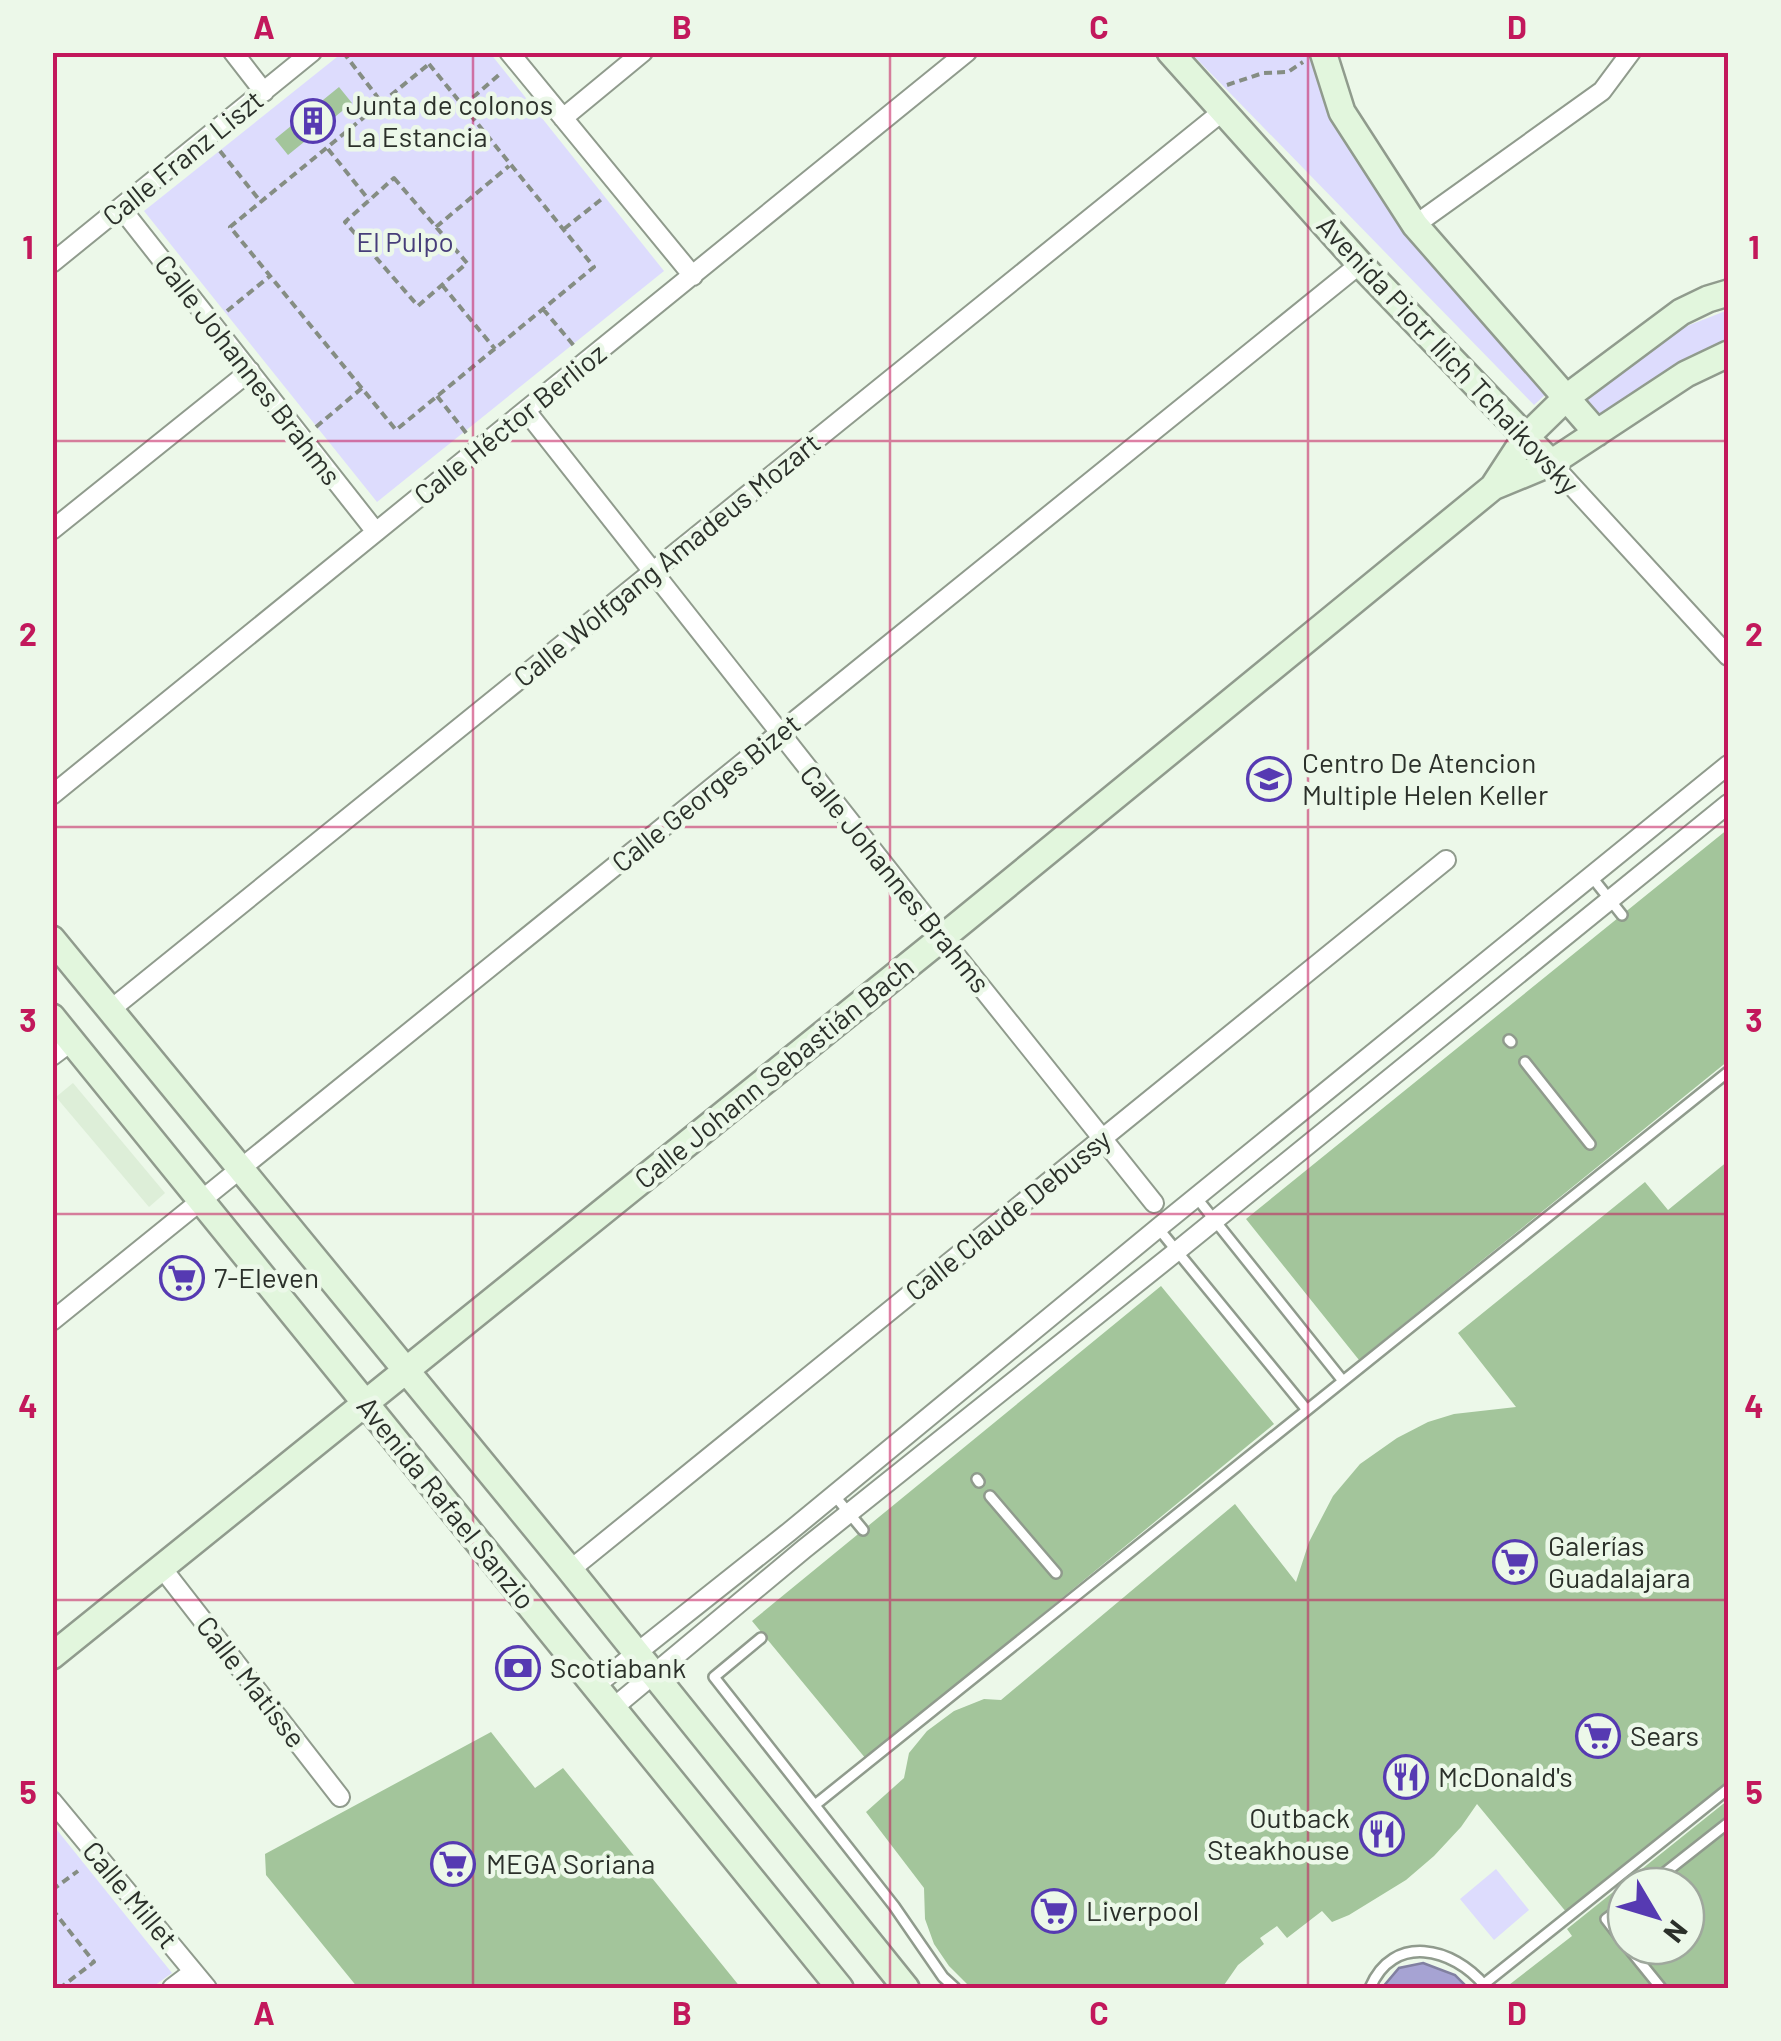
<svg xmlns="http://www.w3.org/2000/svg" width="1781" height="2041" font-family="Barlow,sans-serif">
<rect width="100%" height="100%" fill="#ecf8e9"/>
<path fill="#ddeed8" d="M 73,1083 L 165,1193 L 149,1207 L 56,1097 Z"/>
<path fill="#dddcfd" d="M 342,53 L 490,53 L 664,271 L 377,502 L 144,211 Z
M 1191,53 L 1308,53 L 1353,154 L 1410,241 L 1545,395 L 1534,405 Z
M 1728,310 L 1728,344 L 1691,355 L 1602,422 L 1582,400 L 1677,330 Z
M 53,1825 L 172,1973 L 151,1988 L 53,1988 Z
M 1496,1869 L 1529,1910 L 1494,1940 L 1460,1899 Z"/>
<path fill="#a6a3d3" stroke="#8180a0" stroke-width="2.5" d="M 1423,1963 L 1455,1975 L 1468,1988 L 1382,1988 L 1399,1968 Z"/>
<path fill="#a3c59b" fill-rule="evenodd" d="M 339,87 L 352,103 L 288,155 L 275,139 Z
M 1728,829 L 1728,1061 L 1359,1360 L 1246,1219 Z
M 1728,1161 L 1728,1688 L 1725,1690 L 1728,1694 L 1728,1782 L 1567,1913 L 1477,1804 L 1461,1827 L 1434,1856 L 1406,1880 L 1349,1915 L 1332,1922 L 1322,1911 L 1287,1938 L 1277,1926 L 1260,1938 L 1264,1944 L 1238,1965 L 1222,1988 L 970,1987 L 949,1966 L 934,1944 L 925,1919 L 924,1888 L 866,1812 L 904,1778 L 909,1753 L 927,1731 L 954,1711 L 984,1699 L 1001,1700 L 1235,1504 L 1296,1582 L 1309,1542 L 1333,1496 L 1360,1464 L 1397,1438 L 1428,1422 L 1454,1414 L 1516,1407 L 1458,1333 L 1645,1182 L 1668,1210 Z
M 1161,1286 L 1274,1424 L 866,1759 L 752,1621 Z
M 491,1732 L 535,1788 L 563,1768 L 741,1988 L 358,1988 L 266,1875 L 265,1854 Z
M 1728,1800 L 1728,1988 L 1505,1988 L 1572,1936 L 1567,1929 ZM 1626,1886 L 1686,1886 L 1686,1946 L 1626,1946 Z"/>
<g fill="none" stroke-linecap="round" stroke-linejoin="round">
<g stroke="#909b8d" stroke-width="14">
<path id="lane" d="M 1591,876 L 1622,915
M 1509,1040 L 1511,1042
M 1525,1062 L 1590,1144
M 1196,1197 L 1343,1381
M 1158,1228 L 1307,1410
M 977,1479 L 979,1482
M 834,1495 L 863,1530
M 990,1496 L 1056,1573
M 761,1638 L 714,1677 L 894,1906 L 943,1977 L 955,1988
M 815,1805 L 1728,1072
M 1648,1886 L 1728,1823
M 1626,1904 L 1606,1919 L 1626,1945
M 1627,1946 L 1661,1988
M 1484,1984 L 1728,1789
M 1370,1988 C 1393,1933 1453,1947 1485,1986"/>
</g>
<g stroke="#909b8d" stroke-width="22">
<path id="street" d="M 233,52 L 264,92
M 509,52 L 693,276
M 563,118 L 643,52
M 121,208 L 376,532
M 1415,225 L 1602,91 L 1631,52
M 52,263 L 312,52
M 527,412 L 942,938 L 1154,1203
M 1551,463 L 1728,656
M 52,530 L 250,371
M 52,795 L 967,52
M 110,1010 L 1223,111
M 52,1056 L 72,1041
M 52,1321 L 1360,264
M 162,1568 L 340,1797
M 570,1570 L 1446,860
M 595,1686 L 789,1532 L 1158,1228 L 1728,765
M 613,1708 L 804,1549 L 1177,1251 L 1728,804
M 52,1801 L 207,1988
M 172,1988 L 193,1972"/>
</g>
<g stroke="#909b8d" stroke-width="30">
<path id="secondary" d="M 1170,52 L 1360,264 L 1551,463
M 1323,52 L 1342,112 L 1415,225 L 1597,433
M 1493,487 L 1525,438 L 1567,397 L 1681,312 L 1708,299 L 1728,293
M 52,939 L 570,1570 L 906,1988
M 52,1017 L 840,1988
M 52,1656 L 942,938 L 1493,487 L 1551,463 L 1686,374 L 1728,354"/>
</g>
<path stroke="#858d83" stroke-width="4" stroke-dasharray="8 5" stroke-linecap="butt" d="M 343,52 L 382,103
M 429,64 L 594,267 L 396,430 L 230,227 Z
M 1227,85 L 1263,73 L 1288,72 L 1303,62
M 463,106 L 501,73
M 328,149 L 369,200
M 220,151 L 261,202
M 394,178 L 467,263 L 418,306 L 345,222 Z
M 436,227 L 509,166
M 564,229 L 603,198
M 442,285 L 495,349
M 543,309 L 575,347
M 227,311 L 270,276
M 437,396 L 467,434
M 316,427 L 362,388
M 52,1890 L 78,1871
M 52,1909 L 94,1962 L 60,1988"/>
<use href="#lane" stroke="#fff" stroke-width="9"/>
<use href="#street" stroke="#fff" stroke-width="18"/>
<use href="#secondary" stroke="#e2f6dd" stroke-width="25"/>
</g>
<path fill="none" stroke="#c2185b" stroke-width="2.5" stroke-opacity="0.55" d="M 473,52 L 473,1988M 890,52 L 890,1988M 1308,52 L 1308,1988M 52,441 L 1728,441M 52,827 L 1728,827M 52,1214 L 1728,1214M 52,1600 L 1728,1600"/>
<defs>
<g id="building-ring" transform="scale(2.25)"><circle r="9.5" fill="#ecf8e9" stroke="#563ab2" stroke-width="1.5"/><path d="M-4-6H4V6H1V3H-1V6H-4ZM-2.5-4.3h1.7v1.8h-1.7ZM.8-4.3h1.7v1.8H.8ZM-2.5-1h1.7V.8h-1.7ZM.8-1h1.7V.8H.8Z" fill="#563ab2"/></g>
<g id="school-ring" transform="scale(2.25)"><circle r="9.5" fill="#ecf8e9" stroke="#563ab2" stroke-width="1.5"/><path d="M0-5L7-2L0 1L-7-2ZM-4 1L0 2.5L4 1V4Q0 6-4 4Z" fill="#563ab2"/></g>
<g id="supermarket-ring" transform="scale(2.25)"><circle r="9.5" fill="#ecf8e9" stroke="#563ab2" stroke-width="1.5"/><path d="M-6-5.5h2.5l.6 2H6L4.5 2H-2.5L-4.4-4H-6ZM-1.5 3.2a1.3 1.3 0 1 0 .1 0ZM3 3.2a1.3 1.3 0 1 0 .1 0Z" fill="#563ab2"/></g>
<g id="bank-ring" transform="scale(2.25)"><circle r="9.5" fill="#ecf8e9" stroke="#563ab2" stroke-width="1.5"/><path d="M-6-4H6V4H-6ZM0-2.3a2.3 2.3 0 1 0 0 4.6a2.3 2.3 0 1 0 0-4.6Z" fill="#563ab2"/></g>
<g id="restaurant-ring" transform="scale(2.25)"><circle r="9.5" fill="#ecf8e9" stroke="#563ab2" stroke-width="1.5"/><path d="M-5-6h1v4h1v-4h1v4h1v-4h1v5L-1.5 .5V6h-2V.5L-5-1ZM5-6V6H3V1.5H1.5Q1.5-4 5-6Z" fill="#563ab2"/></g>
</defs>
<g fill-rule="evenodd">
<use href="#building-ring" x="313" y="121"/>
<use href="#school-ring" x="1269" y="779"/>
<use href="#supermarket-ring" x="182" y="1278"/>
<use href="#supermarket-ring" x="1515" y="1562"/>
<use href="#bank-ring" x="518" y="1668"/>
<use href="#supermarket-ring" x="1598" y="1736"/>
<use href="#restaurant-ring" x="1406" y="1777"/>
<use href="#restaurant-ring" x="1382" y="1834"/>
<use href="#supermarket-ring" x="453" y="1864"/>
<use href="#supermarket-ring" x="1054" y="1911"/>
</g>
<g text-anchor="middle" stroke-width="9" stroke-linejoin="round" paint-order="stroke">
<g font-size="28" fill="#2b302a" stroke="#ecf8e9" text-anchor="start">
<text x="346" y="115">Junta de colonos<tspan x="346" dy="32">La Estancia</tspan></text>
<text x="1302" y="773">Centro De Atencion<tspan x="1302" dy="32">Multiple Helen Keller</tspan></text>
<text x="214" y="1288">7-Eleven</text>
<text x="1548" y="1556">Galerías<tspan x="1548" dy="32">Guadalajara</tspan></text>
<text x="550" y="1678">Scotiabank</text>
<text x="1630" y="1746">Sears</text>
<text x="1438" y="1787">McDonald's</text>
<text x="1350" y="1828" text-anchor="end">Outback<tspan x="1350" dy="32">Steakhouse</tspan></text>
<text x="486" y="1874">MEGA Soriana</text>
<text x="1086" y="1921">Liverpool</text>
</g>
<g font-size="28" fill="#2b302a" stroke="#ecf8e9">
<text transform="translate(183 158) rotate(-39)" y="10">Calle Franz Liszt</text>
<text transform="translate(1448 355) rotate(47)" y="10">Avenida Piotr Ilich Tchaikovsky</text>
<text transform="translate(248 370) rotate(52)" y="10">Calle Johannes Brahms</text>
<text transform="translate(510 424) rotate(-39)" y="10">Calle Héctor Berlioz</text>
<text transform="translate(667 560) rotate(-39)" y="10">Calle Wolfgang Amadeus Mozart</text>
<text transform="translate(706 793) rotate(-39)" y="10">Calle Georges Bizet</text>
<text transform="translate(895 879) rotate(51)" y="10">Calle Johannes Brahms</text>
<text transform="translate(774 1073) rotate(-39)" y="10">Calle Johann Sebastián Bach</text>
<text transform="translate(1008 1215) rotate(-39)" y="10">Calle Claude Debussy</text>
<text transform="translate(446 1503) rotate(51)" y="10">Avenida Rafael Sanzio</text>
<text transform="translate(251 1682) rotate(52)" y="10">Calle Matisse</text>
<text transform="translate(130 1895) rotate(50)" y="10">Calle Millet</text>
</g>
<g font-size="28" fill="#463d7a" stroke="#ecf8e9">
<text x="405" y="252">El Pulpo</text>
</g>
</g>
<rect width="1781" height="2041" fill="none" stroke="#ecf8e9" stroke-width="110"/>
<g transform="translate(1656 1916) rotate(128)"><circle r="48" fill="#ecf8e9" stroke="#9fa89d" stroke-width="2.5"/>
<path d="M0-8L18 38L0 25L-18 38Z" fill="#563ab2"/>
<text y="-15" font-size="28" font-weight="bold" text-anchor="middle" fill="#2b302a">N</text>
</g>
<rect x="55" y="55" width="1671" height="1931" fill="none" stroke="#c2185b" stroke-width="4"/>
<g font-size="32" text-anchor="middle" font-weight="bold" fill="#c2185b">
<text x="264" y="39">A</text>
<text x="682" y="39">B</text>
<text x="1099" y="39">C</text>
<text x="1517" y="39">D</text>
<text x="28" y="259">1</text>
<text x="1754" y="259">1</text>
<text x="28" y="646">2</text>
<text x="1754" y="646">2</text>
<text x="28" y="1032">3</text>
<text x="1754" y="1032">3</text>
<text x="28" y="1418">4</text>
<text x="1754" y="1418">4</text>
<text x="28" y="1804">5</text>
<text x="1754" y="1804">5</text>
<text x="264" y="2025">A</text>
<text x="682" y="2025">B</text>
<text x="1099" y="2025">C</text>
<text x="1517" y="2025">D</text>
</g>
</svg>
